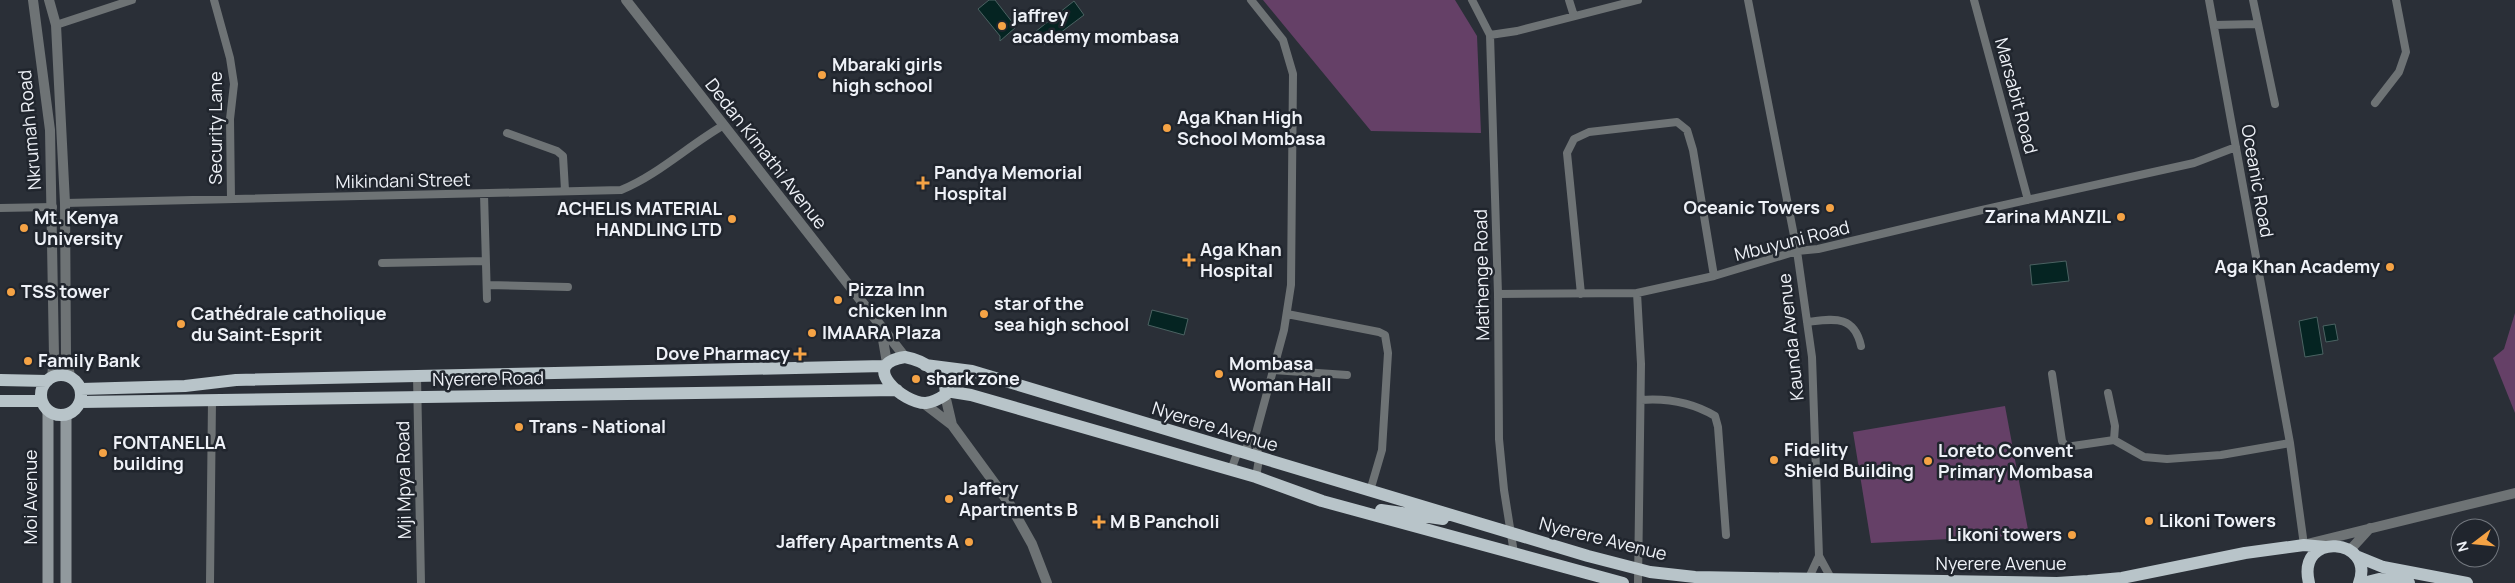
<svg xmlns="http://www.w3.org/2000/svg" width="2515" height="583" font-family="Manrope,sans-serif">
<rect width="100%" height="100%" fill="#2a2f37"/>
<path fill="#654067" d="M 1263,0 L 1455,0 L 1477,36 L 1481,133 L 1371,131 Z
M 2515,313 L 2515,413 L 2493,358 L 2504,349 Z
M 2005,406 L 2029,535 L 1871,543 L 1853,432 Z"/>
<path fill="#052422" stroke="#4b6262" d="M 989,0 L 995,0 L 1016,27 L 1000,41 L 1000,36 L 978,9 Z
M 1074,1 L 1084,15 L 1044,45 L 1035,32 Z
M 2066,261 L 2069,281 L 2032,285 L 2030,265 Z
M 1152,310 L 1188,319 L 1184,335 L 1148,325 Z
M 2317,317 L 2323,354 L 2305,357 L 2299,321 Z
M 2335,324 L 2338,340 L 2326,342 L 2323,326 Z"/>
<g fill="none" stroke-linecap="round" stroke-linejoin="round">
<path stroke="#6e7375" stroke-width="8" d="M 214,0 L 230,58 L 234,84 L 230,119 L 231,199
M 1251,0 L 1283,40 L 1293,74 L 1291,285 L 1284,330 L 1255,437 L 1259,459 L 1256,477
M 1472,0 L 1490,35 L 1498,294 L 1499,439 L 1504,490 L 1514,553
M 1569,0 L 1574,16
M 1748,0 L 1797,251 L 1812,357 L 1819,556 L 1807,582
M 1974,0 L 2028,200
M 2209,0 L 2290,443 L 2304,545
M 2253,0 L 2275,104
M 56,25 L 132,0
M 2214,25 L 2258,24
M 1490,35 L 1517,31 L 1638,0
M 2375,103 L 2399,72 L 2406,52 L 2396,0
M 507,133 L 557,151 L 563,156 L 565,190
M 484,194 L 487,299
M 65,203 L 621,190 C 658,175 689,145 724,125
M 0,208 L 53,207
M 382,263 L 486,261
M 487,285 L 568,287
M 1498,294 L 1637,293
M 1581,294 L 1567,153 L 1574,139 L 1589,132 L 1677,122 L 1687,130 L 1693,150 L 1714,276
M 1287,314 L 1379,332 L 1385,335 L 1388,353 L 1382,450 L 1370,491
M 1807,322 C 1833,319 1854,314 1861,346
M 1273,370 L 1347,375
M 2052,374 L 2062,441 L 2066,447 L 2114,440 L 2144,457 L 2167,459 L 2221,455 L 2290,443
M 417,376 L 421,583
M 2108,393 L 2115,426 L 2114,440
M 1641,400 C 1667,398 1693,403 1715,416 L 1718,427 L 1726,535
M 1231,470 L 1238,451 L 1245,449 L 1255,437
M 1819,556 L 1832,580
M 210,583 L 212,400
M 1638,583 L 1641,364 L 1637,293 L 1714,276 L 1797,251 L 1818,249 L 1982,210 L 2194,163 L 2236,147"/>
<path stroke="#6e7375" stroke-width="10" d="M 33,0 L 50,130 L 54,357 L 52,377
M 49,0 L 56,25 L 65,203 L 66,355 L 70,376
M 626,0 L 905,357
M 881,328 L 887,363
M 945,395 L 952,425
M 922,402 L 952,425 L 1009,503 L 1032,544 L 1047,583
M 2307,544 L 2515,493
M 2350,550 L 2370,528"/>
<path stroke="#91999d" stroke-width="11" d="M 66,415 L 66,583
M 48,583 L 48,411"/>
<path stroke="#b8c4c9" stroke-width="12" d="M 905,357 C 922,360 950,375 945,395 C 939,399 933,402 926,403 C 904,404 857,364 905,357 Z
M 925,365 L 972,371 L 1588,556 L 1650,572 L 1695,577 L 2057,583 L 2088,581 L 2122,578 L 2245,553 L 2304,545 L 2325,547
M41 395a20 20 0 1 1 40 0a20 20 0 1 1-40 0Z
M 0,380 L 47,381
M 81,389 L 185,386 L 236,380 L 884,366
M 946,391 L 971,395 L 1256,477 L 1322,501 L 1623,583
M 0,401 L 42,401
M 80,402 L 897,390
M 1381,510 L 1443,519
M 2356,556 L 2383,567 L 2467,583
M 2309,583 C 2296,530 2376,538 2359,583
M 2363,583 L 2379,579 L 2409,583"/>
</g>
<g fill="#f5a345" stroke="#20252d" stroke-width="2">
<circle cx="1002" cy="26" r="5"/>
<circle cx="822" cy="75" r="5"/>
<circle cx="1167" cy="128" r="5"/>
<path d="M920.5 175.5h5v5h5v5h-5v5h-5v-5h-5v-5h5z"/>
<circle cx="1830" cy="208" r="5"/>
<circle cx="2121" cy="217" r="5"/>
<circle cx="732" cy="219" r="5"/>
<circle cx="24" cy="228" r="5"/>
<path d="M1186.5 252.5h5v5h5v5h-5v5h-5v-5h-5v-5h5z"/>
<circle cx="2390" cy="267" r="5"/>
<circle cx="11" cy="292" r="5"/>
<circle cx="838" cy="300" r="5"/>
<circle cx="984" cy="314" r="5"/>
<circle cx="181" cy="324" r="5"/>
<circle cx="812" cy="333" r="5"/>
<path d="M797.5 346.5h5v5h5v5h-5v5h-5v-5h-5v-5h5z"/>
<circle cx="28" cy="361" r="5"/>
<circle cx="1219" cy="374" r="5"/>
<circle cx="916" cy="379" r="5"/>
<circle cx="519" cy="427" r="5"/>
<circle cx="103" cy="453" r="5"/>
<circle cx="1774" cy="460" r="5"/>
<circle cx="1928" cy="461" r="5"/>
<circle cx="949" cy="499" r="5"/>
<circle cx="2149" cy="521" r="5"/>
<path d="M1096.5 514.5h5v5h5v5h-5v5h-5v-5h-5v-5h5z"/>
<circle cx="2072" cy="535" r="5"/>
<circle cx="969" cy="542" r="5"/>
</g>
<g text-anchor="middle" stroke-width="5" stroke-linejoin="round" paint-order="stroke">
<g font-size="18" font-weight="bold" fill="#eef1f7" stroke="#20252d" text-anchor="start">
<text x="1012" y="22">jaffrey<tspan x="1012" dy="21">academy mombasa</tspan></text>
<text x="832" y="71">Mbaraki girls<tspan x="832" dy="21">high school</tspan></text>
<text x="1177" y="124">Aga Khan High<tspan x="1177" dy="21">School Mombasa</tspan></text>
<text x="934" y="179">Pandya Memorial<tspan x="934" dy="21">Hospital</tspan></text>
<text x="1820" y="214" text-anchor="end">Oceanic Towers</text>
<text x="722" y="215" text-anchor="end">ACHELIS MATERIAL<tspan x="722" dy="21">HANDLING LTD</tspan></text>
<text x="2111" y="223" text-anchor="end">Zarina MANZIL</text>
<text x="34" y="224">Mt. Kenya<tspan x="34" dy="21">University</tspan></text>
<text x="1200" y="256">Aga Khan<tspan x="1200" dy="21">Hospital</tspan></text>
<text x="2380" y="273" text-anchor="end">Aga Khan Academy</text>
<text x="848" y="296">Pizza Inn<tspan x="848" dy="21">chicken Inn</tspan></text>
<text x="21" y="298">TSS tower</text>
<text x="994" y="310">star of the<tspan x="994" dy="21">sea high school</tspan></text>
<text x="191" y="320">Cathédrale catholique<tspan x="191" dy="21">du Saint-Esprit</tspan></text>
<text x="822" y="339">IMAARA Plaza</text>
<text x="790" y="360" text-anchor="end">Dove Pharmacy</text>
<text x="38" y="367">Family Bank</text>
<text x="1229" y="370">Mombasa<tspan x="1229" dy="21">Woman Hall</tspan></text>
<text x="926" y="385">shark zone</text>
<text x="529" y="433">Trans - National</text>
<text x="113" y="449">FONTANELLA<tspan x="113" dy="21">building</tspan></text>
<text x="1784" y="456">Fidelity<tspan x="1784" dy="21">Shield Building</tspan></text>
<text x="1938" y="457">Loreto Convent<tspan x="1938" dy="21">Primary Mombasa</tspan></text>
<text x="959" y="495">Jaffery<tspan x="959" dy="21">Apartments B</tspan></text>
<text x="2159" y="527">Likoni Towers</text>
<text x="1110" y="528">M B Pancholi</text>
<text x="2062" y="541" text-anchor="end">Likoni towers</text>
<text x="959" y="548" text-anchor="end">Jaffery Apartments A</text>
</g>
<g font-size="18" fill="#eef1f7" stroke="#20252d">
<text transform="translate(2016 96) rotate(75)" y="6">Marsabit Road</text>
<text transform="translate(216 128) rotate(-90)" y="6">Security Lane</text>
<text transform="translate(30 130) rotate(-95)" y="6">Nkrumah Road</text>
<text transform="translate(766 154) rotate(52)" y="6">Dedan Kimathi Avenue</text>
<text transform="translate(403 181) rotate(-1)" y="6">Mikindani Street</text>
<text transform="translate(2257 181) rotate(80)" y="6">Oceanic Road</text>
<text transform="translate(1792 241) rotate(-14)" y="6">Mbuyuni Road</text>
<text transform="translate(1482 275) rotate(-91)" y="6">Mathenge Road</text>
<text transform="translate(1791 337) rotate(-96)" y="6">Kaunda Avenue</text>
<text transform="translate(488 379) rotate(-1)" y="6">Nyerere Road</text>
<text transform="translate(1215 427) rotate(17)" y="6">Nyerere Avenue</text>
<text transform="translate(404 480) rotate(-91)" y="6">Mji Mpya Road</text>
<text transform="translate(31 497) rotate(-90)" y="6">Moi Avenue</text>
<text transform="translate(1603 539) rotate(14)" y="6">Nyerere Avenue</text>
<text x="2001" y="570">Nyerere Avenue</text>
</g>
</g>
<g transform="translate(2475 543) rotate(254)"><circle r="24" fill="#20252d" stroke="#72777e"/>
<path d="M0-4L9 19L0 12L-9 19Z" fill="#f5a345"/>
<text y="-8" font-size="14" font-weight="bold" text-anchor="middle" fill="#eef1f7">N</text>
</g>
</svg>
